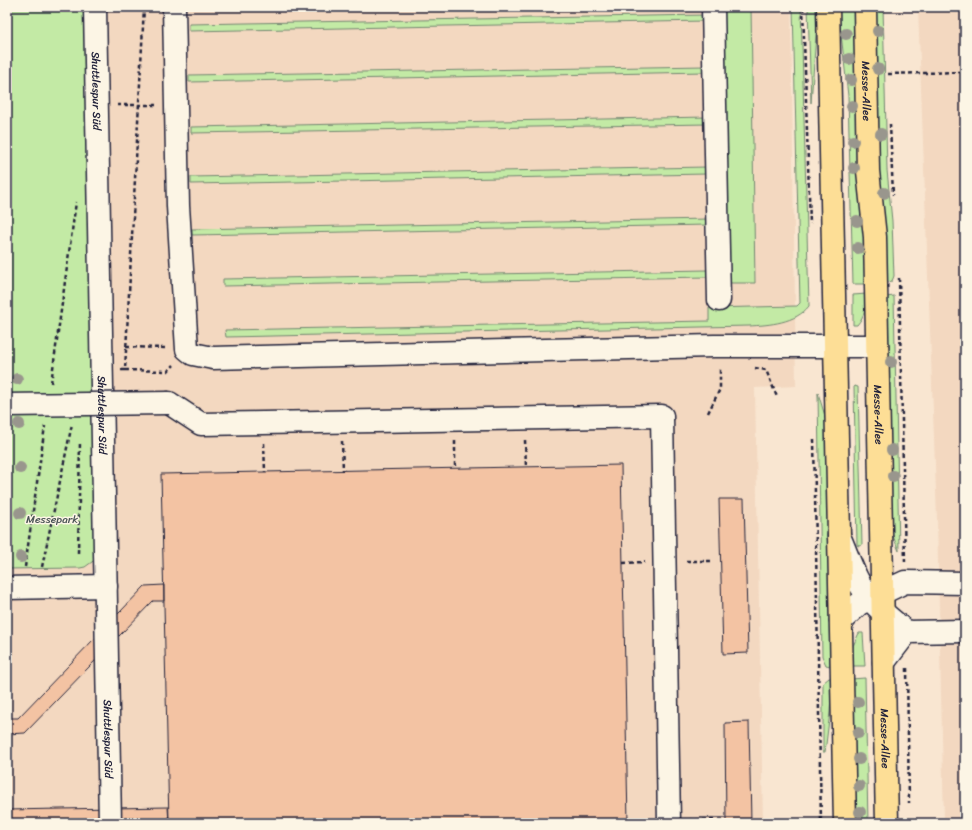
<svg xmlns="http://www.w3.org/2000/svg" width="972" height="830" font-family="Sriracha,sans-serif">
<rect width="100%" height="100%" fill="#f9e6d1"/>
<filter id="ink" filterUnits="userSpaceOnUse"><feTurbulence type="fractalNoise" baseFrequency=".025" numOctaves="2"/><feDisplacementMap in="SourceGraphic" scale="8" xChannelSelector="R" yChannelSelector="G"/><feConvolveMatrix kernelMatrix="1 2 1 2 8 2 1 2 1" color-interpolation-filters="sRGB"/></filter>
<g filter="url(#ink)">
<path fill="#f3d8c0" d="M 7,7 L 791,7 L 796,386 L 755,388 L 763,823 L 7,823 Z
M 918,7 L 965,7 L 965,823 L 944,823 L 937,519 Z"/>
<path fill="#c3eaa5" stroke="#728670" d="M 7,7 L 88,7 L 96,559 L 85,567 L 80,568 L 7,569 Z
M 722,7 L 751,7 L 755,283 L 726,283 Z
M 793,7 L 801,7 L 809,306 C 796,323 769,325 749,326 L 226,337 L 225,330 L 709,321 L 709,308 L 797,306 L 800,303 Z
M 808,7 L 818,7 L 811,103 Z
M 838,7 L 854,7 L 858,178 L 865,228 L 866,284 L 853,284 L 848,96 Z
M 874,7 L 883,7 L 887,170 L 892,221 L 894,276 L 892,281 L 885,283 L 877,170 Z
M 705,15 L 705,21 L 189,31 L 189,24 Z
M 705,66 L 705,72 L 189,82 L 189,75 Z
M 707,117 L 707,124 L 191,133 L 191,127 Z
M 707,167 L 707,174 L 191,184 L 191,177 Z
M 708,219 L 708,225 L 192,235 L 192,229 Z
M 707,270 L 707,277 L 223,286 L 223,279 Z
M 866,294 C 866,306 865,316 857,325 L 853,325 L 853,295 Z
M 894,296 L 899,551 L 893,536 L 890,520 L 886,297 Z
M 854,386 L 858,387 L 862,545 L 859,546 L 857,545 Z
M 818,393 L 825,416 L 826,427 L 830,666 L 826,665 L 822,656 Z
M 859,633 L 863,633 L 865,666 L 850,666 L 853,646 Z
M 829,678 L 832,678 L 830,712 L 825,752 L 823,752 L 823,683 Z
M 865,678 L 868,823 L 854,823 L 851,679 Z"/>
<path fill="#f3c3a3" stroke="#22223b" d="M 621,465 L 628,823 L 169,823 L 161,474 Z
M 719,499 L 744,499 L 748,653 L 723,654 Z
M 164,585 L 164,601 L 153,601 L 25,733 L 7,734 L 7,718 L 18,718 L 145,586 Z
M 749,722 L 751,823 L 726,823 L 725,723 Z
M 168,807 L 169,823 L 7,823 L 7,810 Z"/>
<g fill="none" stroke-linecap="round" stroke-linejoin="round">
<g stroke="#22223b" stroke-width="25">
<g id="minor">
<path id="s1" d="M 95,7 L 110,823"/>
<path d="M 174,7 L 178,206 L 187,349 L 193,354 L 213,358 L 714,346 L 877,346"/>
<path d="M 713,7 L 719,300"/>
<path d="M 169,403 L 201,424 L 662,416 L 669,823"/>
<path d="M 839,536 C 848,556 856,583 870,599 C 881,612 894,622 907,632"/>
<path d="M 7,588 L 106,586"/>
<path d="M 841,621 L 859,604 L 905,582 L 965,583"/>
<path d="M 884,662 L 907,632 L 965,631"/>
</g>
</g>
<g stroke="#22223b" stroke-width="25">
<g id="major">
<path d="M 828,7 L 845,823"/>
<path id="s2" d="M 865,7 L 868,171 L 875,237 L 887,823"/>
</g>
</g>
<path stroke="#22223b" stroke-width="2.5" stroke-dasharray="4 3" stroke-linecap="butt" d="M 803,7 L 810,224
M 888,74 L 961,72
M 117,105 L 156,105
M 890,124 L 893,195
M 899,278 L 905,563
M 126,347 L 166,348
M 755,368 L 766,370 L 777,397
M 121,370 L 125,370 L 144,7
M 125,370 L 168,371 L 174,365
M 51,383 L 76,202
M 708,413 L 720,389 L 720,367
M 814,439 L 821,823
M 525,440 L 526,467
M 342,441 L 343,471
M 455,441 L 455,468
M 264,443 L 265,472
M 78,553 L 80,441
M 686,561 L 711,561
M 623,563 L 645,562
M 25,567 L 45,426
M 42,567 L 72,424
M 907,668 L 909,803
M 689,820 L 717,820
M 628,821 L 648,821"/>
<use href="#minor" stroke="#fcf5e5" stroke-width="22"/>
<use href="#major" stroke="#fdde96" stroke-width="22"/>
<g stroke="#22223b" stroke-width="25" stroke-linecap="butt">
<path id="minor-bridge" d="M 7,405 L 169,403"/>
</g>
<use href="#minor-bridge" stroke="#fcf5e5" stroke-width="22"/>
</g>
<g fill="#99968d">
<circle cx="878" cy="31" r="6"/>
<circle cx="846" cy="34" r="6"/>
<circle cx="849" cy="59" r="6"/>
<circle cx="878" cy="69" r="6"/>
<circle cx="851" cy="80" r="6"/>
<circle cx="852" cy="106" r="6"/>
<circle cx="881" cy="134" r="6"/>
<circle cx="853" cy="141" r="6"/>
<circle cx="854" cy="168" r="6"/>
<circle cx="884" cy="193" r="6"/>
<circle cx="857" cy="221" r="6"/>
<circle cx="858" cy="248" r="6"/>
<circle cx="891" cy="362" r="6"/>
<circle cx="17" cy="379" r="6"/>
<circle cx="19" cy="424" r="6"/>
<circle cx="892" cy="450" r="6"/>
<circle cx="20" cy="468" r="6"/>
<circle cx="893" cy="476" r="6"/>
<circle cx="20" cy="513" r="6"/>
<circle cx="21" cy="557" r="6"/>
<circle cx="858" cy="702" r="6"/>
<circle cx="858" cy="733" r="6"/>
<circle cx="859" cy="759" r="6"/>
<circle cx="859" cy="786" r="6"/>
<circle cx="860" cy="812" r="6"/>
</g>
</g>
<g text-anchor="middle" stroke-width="3" stroke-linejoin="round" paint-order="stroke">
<g font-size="11" fill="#22223b" stroke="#fcf5e5">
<text dy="4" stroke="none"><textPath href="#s1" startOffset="84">Shuttlespur Süd</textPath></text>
<text dy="4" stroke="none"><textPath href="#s2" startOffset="84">Messe-Allee</textPath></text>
<text dy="4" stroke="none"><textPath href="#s1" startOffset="408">Shuttlespur Süd</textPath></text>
<text dy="4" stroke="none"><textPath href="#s2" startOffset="408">Messe-Allee</textPath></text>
<text dy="4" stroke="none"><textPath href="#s1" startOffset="732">Shuttlespur Süd</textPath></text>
<text dy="4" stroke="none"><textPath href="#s2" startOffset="732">Messe-Allee</textPath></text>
</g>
<g font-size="11" fill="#4a5456" stroke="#fcf5e5">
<text x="52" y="523">Messepark</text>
</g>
</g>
<rect width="972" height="830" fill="none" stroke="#fcf5e5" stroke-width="24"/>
<rect x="12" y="12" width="948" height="806" fill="none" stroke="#22223b" stroke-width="1.5" filter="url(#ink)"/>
</svg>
